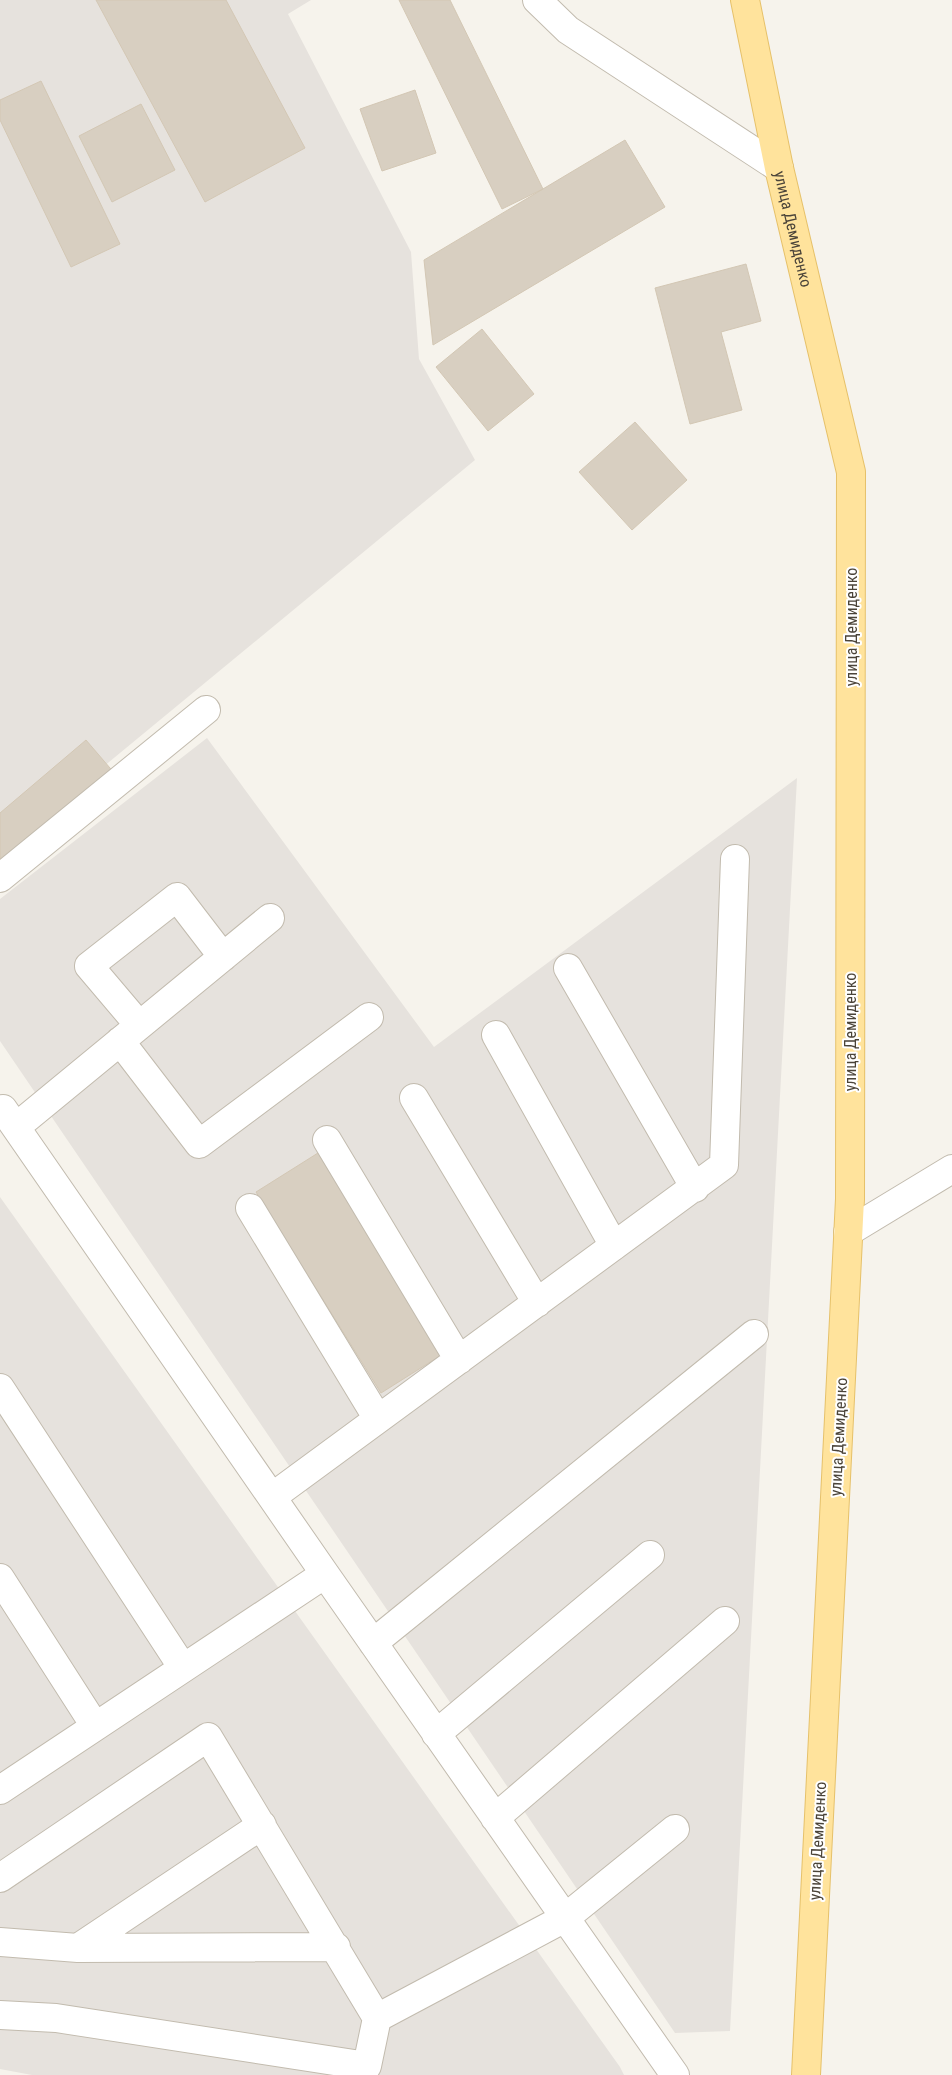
<svg xmlns="http://www.w3.org/2000/svg" width="952" height="2075" font-family="'Roboto Condensed',sans-serif">
<rect width="100%" height="100%" fill="#f6f3ec"/>
<path fill="#e6e2dd" d="M 0,0 L 311,0 L 288,14 L 411,252 L 419,359 L 475,460 L 0,852 Z
M 207,738 L 434,1047 L 797,778 L 730,2031 L 675,2033 L 0,1041 L 0,899 Z
M 0,1197 L 620,2067 L 624,2075 L 32,2075 L 0,2069 Z"/>
<path fill="#d8cfc1" stroke="#d3c7b4" d="M 96,0 L 226,0 L 305,148 L 205,202 Z
M 399,0 L 450,0 L 543,189 L 502,209 Z
M 41,81 L 120,244 L 71,267 L 0,120 L 0,100 Z
M 415,90 L 436,153 L 382,171 L 360,109 Z
M 141,104 L 175,170 L 112,202 L 79,136 Z
M 625,140 L 665,207 L 433,345 L 424,260 Z
M 746,264 L 761,321 L 721,332 L 742,410 L 690,424 L 655,288 Z
M 482,329 L 534,394 L 488,431 L 436,367 Z
M 635,422 L 687,480 L 632,530 L 579,472 Z
M 86,740 L 116,775 L 0,873 L 0,813 Z
M 318,1153 L 443,1354 L 381,1393 L 256,1192 Z"/>
<g fill="none" stroke-linecap="round" stroke-linejoin="round">
<g stroke="#c2bbae" stroke-width="30">
<path id="minor" d="M 537,0 L 568,30 L 779,168
M 0,878 L 206,710
M 568,968 L 695,1188
M 139,1025 L 89,966 L 177,897 L 223,957
M 496,1035 L 614,1246
M 120,1041 L 199,1144 L 369,1017
M 414,1098 L 537,1303
M 0,1112 L 3,1109 L 325,1574 L 675,2075
M 16,1127 L 270,918
M 327,1140 L 459,1360
M 250,1208 L 378,1419
M 848,1232 L 952,1169
M 0,1388 L 183,1668
M 272,1497 L 724,1165 L 735,859
M 0,1578 L 95,1726
M 373,1643 L 754,1334
M 436,1734 L 650,1555
M 0,1790 L 325,1574
M 495,1818 L 725,1621
M 0,1878 L 208,1737 L 377,2018 L 565,1918 L 675,1829
M 0,1942 L 78,1948 L 336,1947
M 78,1948 L 262,1825
M 0,2015 L 56,2018 L 367,2066 L 377,2018"/>
</g>
<g stroke="#e6c16a" stroke-width="30">
<g id="major">
<path id="s1" d="M 745,0 L 779,168 L 851,472 L 850,1199 L 806,2075"/>
</g>
</g>
<use href="#minor" stroke="#fff" stroke-width="28"/>
<use href="#major" stroke="#ffe39c" stroke-width="28"/>
</g>
<g text-anchor="middle" stroke-width="4" stroke-linejoin="round" paint-order="stroke">
<g font-size="16" fill="#4b4439" stroke="#fff">
<text dy="6" stroke="none"><textPath href="#s1" startOffset="234">улица Демиденко</textPath></text>
<text transform="translate(851 627) rotate(-90)" y="6">улица Демиденко</text>
<text transform="translate(850 1032) rotate(-90)" y="6">улица Демиденко</text>
<text transform="translate(838 1437) rotate(-87)" y="6">улица Демиденко</text>
<text transform="translate(817 1841) rotate(-87)" y="6">улица Демиденко</text>
</g>
</g>
</svg>
